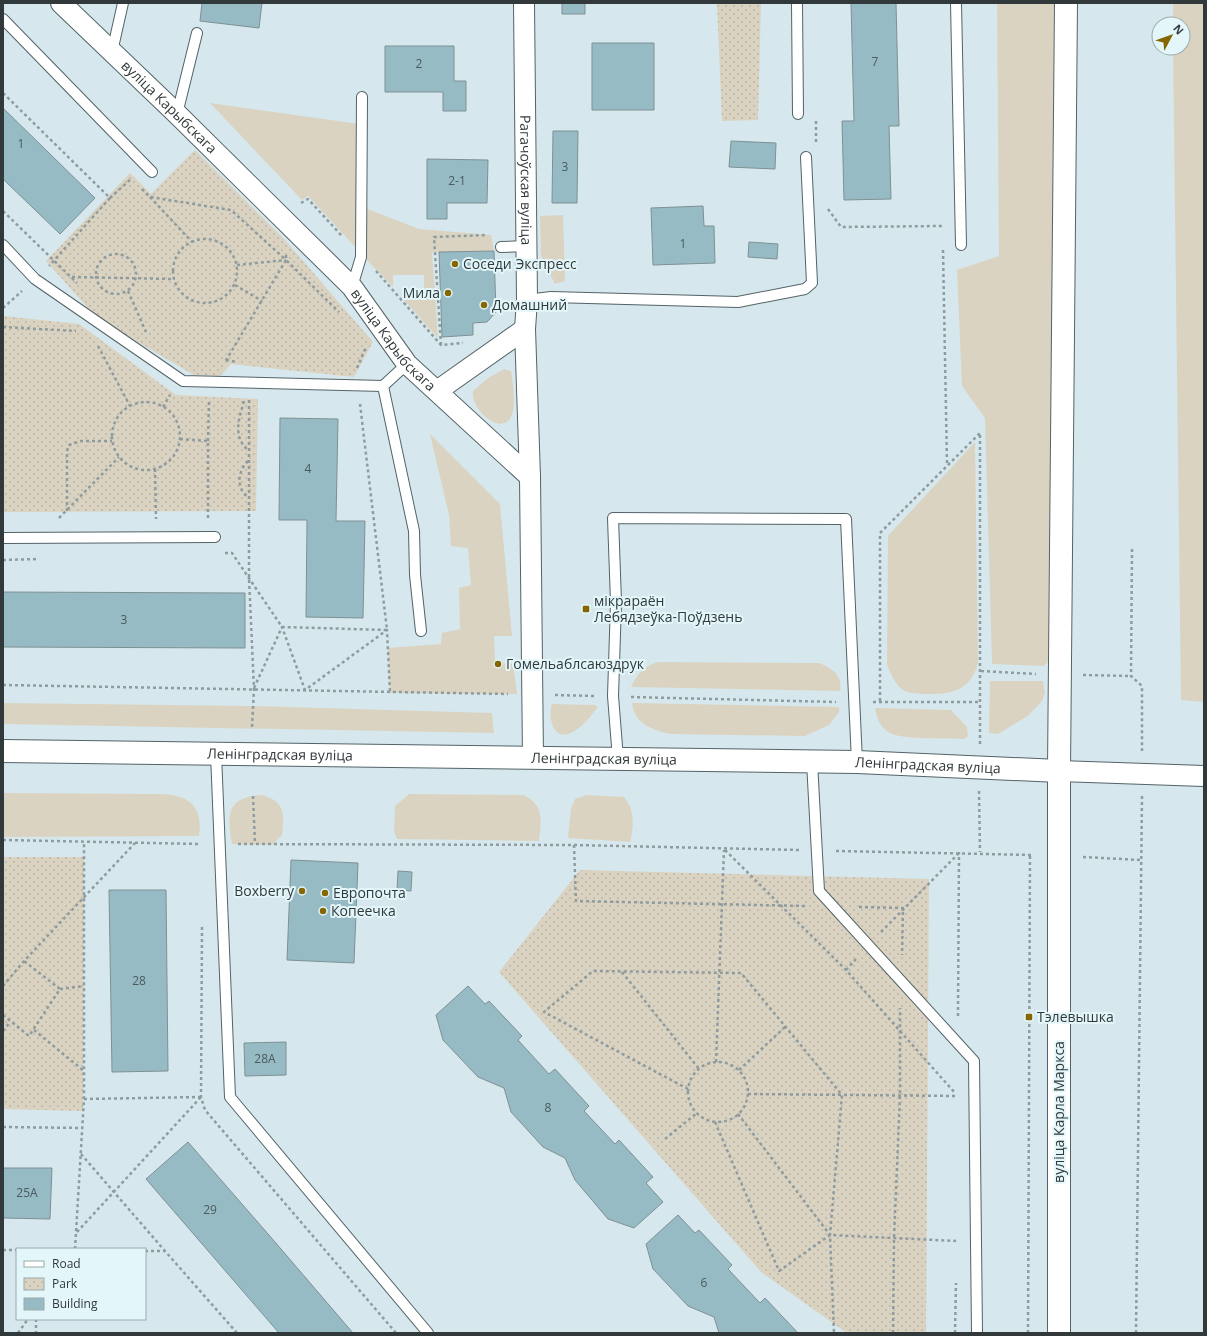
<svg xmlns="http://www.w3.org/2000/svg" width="1207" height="1336" font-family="'Open Sans',sans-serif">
<defs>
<pattern id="park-dots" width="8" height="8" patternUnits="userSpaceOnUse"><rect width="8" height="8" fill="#dbd3c1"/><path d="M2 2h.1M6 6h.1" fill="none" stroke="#bcb6a7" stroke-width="1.8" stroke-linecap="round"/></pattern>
</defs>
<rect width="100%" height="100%" fill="#d6e8ed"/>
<path fill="#dbd3c1" d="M 997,3 L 1057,3 L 1058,400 L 1049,653 L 1048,662 L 1044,666 L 992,664 L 985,418 L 962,386 L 957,270 L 999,256 Z
M 1173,3 L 1204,3 L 1204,702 L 1181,700 L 1173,48 L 1183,48 L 1183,24 L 1173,24 Z
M 210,103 L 359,124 L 359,251 L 308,196 L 302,200 Z
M 365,208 L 419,229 L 491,235 L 494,251 L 432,252 L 438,338 L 404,300 L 424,298 L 424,275 L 393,275 L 393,287 L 364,257 Z
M 563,215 L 565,281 L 555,284 L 541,256 L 540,216 Z
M 504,369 L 511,371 C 513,381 516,406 512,415 C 503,438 470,410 473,391 L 488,378 Z
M 430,434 L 500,504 L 512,636 L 494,636 L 495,662 L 513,664 L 517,694 L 390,693 L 388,648 L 441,644 L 442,633 L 460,629 L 459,588 L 471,585 L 468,548 L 451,546 L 449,515 Z
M 975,442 L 978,662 C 972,691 950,695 924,694 C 917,693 909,694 903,690 C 895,684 890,673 887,664 L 888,536 Z
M 659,662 L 819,663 C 832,668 843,675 840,691 L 631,687 C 636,675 646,664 659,662 Z
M 990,681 L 1043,681 L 1045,693 L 1042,701 L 1029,715 L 998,734 L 989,733 Z
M 3,703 L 253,706 L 492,713 L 494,733 L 3,724 Z
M 632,703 L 839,707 L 839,712 L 829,725 L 805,736 L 670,734 C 653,730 634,724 632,703 Z
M 552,704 L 595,705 L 598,707 C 591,716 582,728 571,733 C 552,741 548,716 552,704 Z
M 875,708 L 951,710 L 967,727 L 968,736 L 964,739 C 948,738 902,740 890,733 C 880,728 877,719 875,708 Z
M 3,793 L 161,794 C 190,795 203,807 199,836 L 3,837 Z
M 409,794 L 523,795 C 545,805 541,820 539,841 L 397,839 L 394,831 L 395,806 Z
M 262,795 C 286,802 284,814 282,835 L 272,845 L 232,844 C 227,815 226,797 262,795 Z
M 587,795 L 624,797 C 635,810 634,826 630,842 L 568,838 L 571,809 L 575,799 Z"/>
<path fill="url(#park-dots)" d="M 717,3 L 761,3 L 758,120 L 722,121 Z
M 195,150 L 285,240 L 373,342 L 354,377 L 231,364 L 220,376 L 194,375 L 97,318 L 46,261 L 130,173 L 151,194 Z
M 3,316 L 79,324 L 176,395 L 258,399 L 256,511 L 3,512 Z
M 3,857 L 84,857 L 83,1111 L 3,1109 Z
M 580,870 L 929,879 L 926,1333 L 847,1333 L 761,1272 L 499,972 Z"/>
<path fill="#96bbc4" stroke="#7f9094" d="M 202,3 L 262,3 L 259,28 L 200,21 Z
M 562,3 L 585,3 L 585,14 L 562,14 Z
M 851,3 L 896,3 L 899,126 L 889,126 L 891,199 L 844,200 L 842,121 L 854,121 Z
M 592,43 L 654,43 L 654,110 L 592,110 Z
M 385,46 L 454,46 L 454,81 L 466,81 L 466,111 L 443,111 L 443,92 L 385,92 Z
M 3,108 L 95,198 L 60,234 L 3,179 Z
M 553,131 L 578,131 L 577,203 L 552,203 Z
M 731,141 L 776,143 L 775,169 L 729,167 Z
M 427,159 L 488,160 L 487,203 L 447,203 L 447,219 L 427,219 Z
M 703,206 L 704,226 L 714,226 L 715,263 L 653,265 L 651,208 Z
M 749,242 L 778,244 L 777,259 L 748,257 Z
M 494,251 L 496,312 L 487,322 L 473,323 L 473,335 L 442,337 L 439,252 Z
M 280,418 L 338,419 L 336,521 L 365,521 L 363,618 L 306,617 L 307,520 L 279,520 Z
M 3,592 L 245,593 L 245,648 L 3,647 Z
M 291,860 L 358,863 L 354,963 L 287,960 Z
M 398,871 L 412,872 L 411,891 L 397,890 Z
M 109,890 L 166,890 L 168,1071 L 112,1072 Z
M 468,986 L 485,1004 L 489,1001 L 522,1036 L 518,1040 L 549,1074 L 555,1069 L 589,1106 L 584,1111 L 615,1144 L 619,1140 L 653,1177 L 646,1183 L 663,1202 L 634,1228 L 608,1219 L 575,1180 L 565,1158 L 543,1147 L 511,1112 L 504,1088 L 478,1077 L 443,1040 L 436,1015 Z
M 286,1042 L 286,1075 L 245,1076 L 244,1043 Z
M 188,1142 L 275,1242 L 353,1333 L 279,1333 L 146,1179 Z
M 3,1168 L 52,1168 L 50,1219 L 3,1218 Z
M 678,1215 L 695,1233 L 699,1230 L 732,1265 L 728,1269 L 760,1303 L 765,1298 L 798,1333 L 719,1333 L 714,1317 L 688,1306 L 653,1269 L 646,1244 Z"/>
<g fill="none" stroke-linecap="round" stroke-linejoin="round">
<g stroke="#536367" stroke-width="12">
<path id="lane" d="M 797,3 L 798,114
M 956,3 L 961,245
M 3,19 L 152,172
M 112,52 L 123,3
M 177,114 L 197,33
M 3,245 L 35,279 L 183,381 L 383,386 L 407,364
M 501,247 L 527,246
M 352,287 L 361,257 L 362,97
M 527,300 L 551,297 L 738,302 L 805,289 L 812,283 L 806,157
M 383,386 L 414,531 L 415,575 L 421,631
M 3,538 L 215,537
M 216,754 L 230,1097 L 428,1333
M 618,759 L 613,696 L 616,602 L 613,518 L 846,519 L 857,762
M 812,762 L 819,891 L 974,1061 L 977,1333"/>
</g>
<g stroke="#536367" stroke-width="22">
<g id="street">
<path id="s1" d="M 61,3 L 177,114 L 352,287 L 407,364 L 530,477 L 533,758"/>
<path id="s2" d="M 524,3 L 527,300 L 525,329 L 530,477"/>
<path d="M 437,391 L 525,329"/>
<path d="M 1059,771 L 1204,776"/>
</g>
</g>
<g stroke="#536367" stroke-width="24">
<g id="secondary">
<path id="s3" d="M 3,751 L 857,762 L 1059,771"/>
<path d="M 1059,1333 L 1059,771 L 1066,3"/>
</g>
</g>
<path stroke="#8f9c9f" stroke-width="2.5" stroke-dasharray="3 3" stroke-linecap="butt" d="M 3,93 L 110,198 L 49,266
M 816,121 L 816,142
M 142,189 L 150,197 L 231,210 L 286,260 L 225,362
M 150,197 L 192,242
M 110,198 L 132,178
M 301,203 L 308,199 L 342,236
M 828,209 L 841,227 L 942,226
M 3,211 L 77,283
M173 271a32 32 0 1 1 64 0a32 32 0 1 1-64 0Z
M 943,250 L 947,464
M96 274a20 20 0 1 1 40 0a20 20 0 1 1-40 0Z
M 286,255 L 286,260 L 339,312
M 237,265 L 286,260
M 376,271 L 441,345 L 463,343
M 72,277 L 174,279
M 235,285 L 262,301
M 128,291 L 146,332
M 3,308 L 22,291
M 3,327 L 76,331
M 441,345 L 434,237 L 487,235
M 98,346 L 130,406
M 226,360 L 237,362
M 357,368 L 366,347
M 249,400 L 249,578 L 254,689 L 252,727
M 244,401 C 239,419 232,437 249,451
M112 436a34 34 0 1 1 68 0a34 34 0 1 1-68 0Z
M 163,407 L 170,395
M 180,439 L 208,441 L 208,519
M 208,441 L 209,399
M 248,461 C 238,471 235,488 249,498
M 155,469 L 156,519
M 67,511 L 67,451 L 69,445 L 81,441 L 112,441
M 59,518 L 119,457
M 1132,549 L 1131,676 L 1142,686 L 1142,751
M 225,553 L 232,553 L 282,627 L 387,630 L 360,404
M 3,560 L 38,559
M 981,671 L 1036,674
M 1083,675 L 1131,676
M 3,685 L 508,694
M 254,688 L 282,627 L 305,690 L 387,630 L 390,693
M 555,695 L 594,696
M 631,697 L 836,702
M 880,701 L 880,533 L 980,433
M 873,702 L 981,702
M 980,744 L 980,433
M 979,791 L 980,852
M 253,796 L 255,844
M 3,840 L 201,844
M 238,844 L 574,845 L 799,850
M 574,845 L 576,901 L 806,906
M 725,850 L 846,970 L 955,1093
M 836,851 L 1034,855
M 1083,857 L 1141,860
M 859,907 L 903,908 L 902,955
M 202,927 L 201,1097 L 205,1110 L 396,1333
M 881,932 L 959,853
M 846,970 L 856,959
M 622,972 L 699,1069
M 3,986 L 24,961 L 135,843
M 60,989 L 84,986
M 3,1015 L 29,1036 L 60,989 L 24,961
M 958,1016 L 959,852
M 34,1030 L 84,1071
M 3,1031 L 10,1022
M 716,1062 L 724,850
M688 1092a30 30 0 1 1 60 0a30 30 0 1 1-60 0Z
M 739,1070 L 785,1027
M 688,1089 L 544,1012 L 593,971 L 741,973 L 842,1095 L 830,1235 L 834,1333
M 748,1094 L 957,1096
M 84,1099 L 201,1097
M 738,1114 L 830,1235
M 715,1122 L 779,1271 L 830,1235 L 956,1241
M 3,1127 L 82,1128
M 665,1139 L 697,1113
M 81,1154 L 165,1251
M 77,1232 L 201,1097
M 75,1249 L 84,1099 L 84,842
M 3,1250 L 17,1250
M 145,1251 L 165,1251 L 237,1333
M 36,1319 L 36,1333
M 18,1333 L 28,1319
M 893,1333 L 894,1238 L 900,1096 L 900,1008
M 955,1333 L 956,1283
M 1028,1333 L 1030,854
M 1136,1333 L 1142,796"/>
<use href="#lane" stroke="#fff" stroke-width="10"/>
<use href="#street" stroke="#fff" stroke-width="20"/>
<use href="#secondary" stroke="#fff" stroke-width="22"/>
</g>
<g fill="#856600" stroke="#e3f6fa" stroke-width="1.5">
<circle cx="455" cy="264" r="4"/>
<circle cx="448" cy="293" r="4"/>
<circle cx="484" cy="305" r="4"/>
<rect x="582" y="605" width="8" height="8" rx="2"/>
<circle cx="498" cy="664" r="4"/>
<circle cx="302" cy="891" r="4"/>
<circle cx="325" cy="893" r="4"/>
<circle cx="323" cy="911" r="4"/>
<rect x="1025" y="1013" width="8" height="8" rx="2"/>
</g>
<g text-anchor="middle" stroke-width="4" stroke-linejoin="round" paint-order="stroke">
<g font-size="12" fill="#4b5a5d">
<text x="875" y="66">7</text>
<text x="419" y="68">2</text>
<text x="21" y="148">1</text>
<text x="565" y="171">3</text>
<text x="457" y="185">2-1</text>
<text x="683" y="248">1</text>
<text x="308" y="473">4</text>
<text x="124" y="624">3</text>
<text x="139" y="985">28</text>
<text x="265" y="1063">28А</text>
<text x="548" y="1112">8</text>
<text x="27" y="1197">25А</text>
<text x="210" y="1214">29</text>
<text x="704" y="1287">6</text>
</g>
<g font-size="14" fill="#32393b" stroke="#e3f6fa">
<text dy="5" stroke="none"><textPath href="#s1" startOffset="150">вуліца Карыбскага</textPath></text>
<text dy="5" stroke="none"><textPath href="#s2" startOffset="177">Рагачоўская вуліца</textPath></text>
<text dy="5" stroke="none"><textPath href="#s1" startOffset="474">вуліца Карыбскага</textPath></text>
<text dy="5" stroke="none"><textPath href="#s3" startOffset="277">Ленінградская вуліца</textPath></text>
<text dy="5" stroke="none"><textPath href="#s3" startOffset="601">Ленінградская вуліца</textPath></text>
<text dy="5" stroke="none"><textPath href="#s3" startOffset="925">Ленінградская вуліца</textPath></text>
<text transform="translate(1059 1112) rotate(-90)" y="5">вуліца Карла Маркса</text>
</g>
<g font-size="14" fill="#32393b" stroke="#e3f6fa" text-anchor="start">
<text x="463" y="269">Соседи Экспресс</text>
<text x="440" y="298" text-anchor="end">Мила</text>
<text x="492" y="310">Домашний</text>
<text x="594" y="606">мікрараён<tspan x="594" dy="16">Лебядзеўка-Поўдзень</tspan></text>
<text x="506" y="669">Гомельаблсаюздрук</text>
<text x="294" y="896" text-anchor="end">Boxberry</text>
<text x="333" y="898">Европочта</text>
<text x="331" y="916">Копеечка</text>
<text x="1037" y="1022">Тэлевышка</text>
</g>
</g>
<rect width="1207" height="1336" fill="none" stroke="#32393b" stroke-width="8"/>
<rect x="16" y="1248" width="130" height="72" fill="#e3f6fa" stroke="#9caaae"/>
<rect x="24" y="1261" width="20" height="6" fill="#ffffff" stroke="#9caaae"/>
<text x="52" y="1268" font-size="12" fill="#32393b">Road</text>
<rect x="24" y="1278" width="20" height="12" fill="url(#park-dots)" stroke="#9caaae"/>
<text x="52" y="1288" font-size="12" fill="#32393b">Park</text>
<rect x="24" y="1298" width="20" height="12" fill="#96bbc4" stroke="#9caaae"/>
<text x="52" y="1308" font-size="12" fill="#32393b">Building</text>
<g transform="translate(1171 36) rotate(49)"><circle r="19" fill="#e3f6fa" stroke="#9caaae"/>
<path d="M0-3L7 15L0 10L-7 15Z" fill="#856600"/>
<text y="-6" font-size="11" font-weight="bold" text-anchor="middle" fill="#32393b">N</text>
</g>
</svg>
